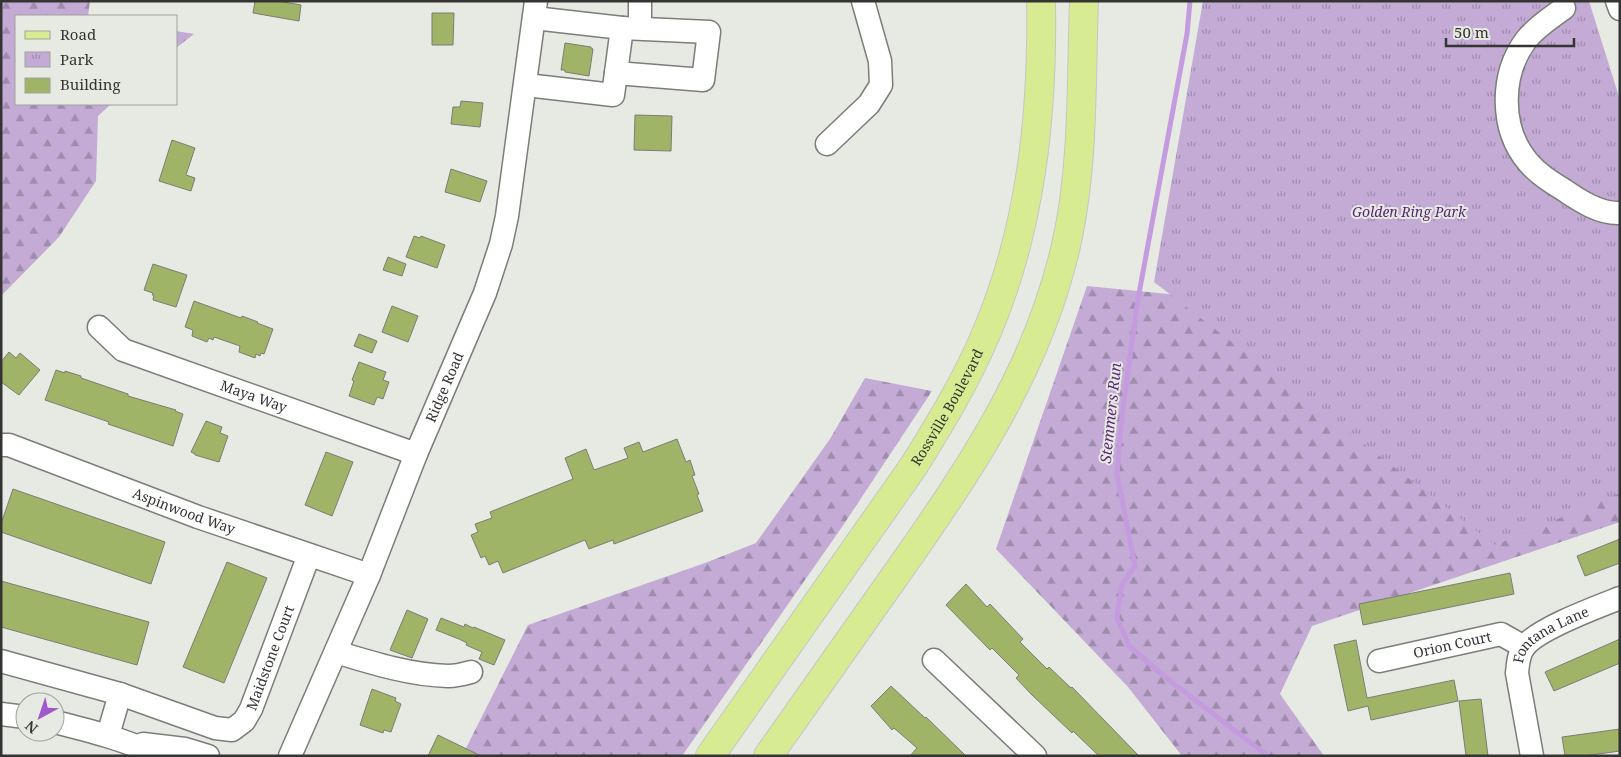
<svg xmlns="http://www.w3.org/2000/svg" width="1621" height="757" font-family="'Noto Serif',serif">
<defs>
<pattern id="forest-firs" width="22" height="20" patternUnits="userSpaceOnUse" patternTransform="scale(1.25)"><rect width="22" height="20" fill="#c3abd5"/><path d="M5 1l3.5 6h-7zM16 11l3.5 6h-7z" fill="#9f8cad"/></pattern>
<pattern id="park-tufts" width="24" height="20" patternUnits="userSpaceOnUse" patternTransform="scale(1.25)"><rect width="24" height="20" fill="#c3abd5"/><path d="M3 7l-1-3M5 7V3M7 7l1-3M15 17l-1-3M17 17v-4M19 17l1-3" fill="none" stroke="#9f8cad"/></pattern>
</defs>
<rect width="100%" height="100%" fill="#e7eae2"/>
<path fill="url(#forest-firs)" d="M 1,1 L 90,1 L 88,16 L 16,16 L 16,104 L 111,104 L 98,116 L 96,181 L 59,237 L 1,296 Z
M 176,31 L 194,34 L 176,48 Z
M 1620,285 L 1620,522 L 1312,626 L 1280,694 L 1324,756 L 1182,756 L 1128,687 L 996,549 L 1087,286 L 1199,297 Z
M 865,378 L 932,391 L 842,527 L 682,756 L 462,756 L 528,625 L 705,563 L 756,543 L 830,439 Z"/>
<path fill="url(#park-tufts)" d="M 1203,1 L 1589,1 L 1620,100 L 1620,493 L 1495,545 L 1154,282 Z"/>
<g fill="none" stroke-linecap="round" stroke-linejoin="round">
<path stroke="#c39bde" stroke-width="5" d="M 1190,1 L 1187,34 L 1138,299 L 1122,415 L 1117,474 L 1135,566 L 1122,584 L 1117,618 L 1129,646 L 1164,676 L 1268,756"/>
</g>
<path fill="#a0b468" stroke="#7b7d76" d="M 255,1 L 278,1 L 301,5 L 299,21 L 253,13 Z
M 432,13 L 454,13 L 453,45 L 432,45 Z
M 565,43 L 591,47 L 591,48 L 593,49 L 589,76 L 565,72 L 565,70 L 561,70 Z
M 461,101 L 483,103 L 480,127 L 451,124 L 453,107 L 460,107 Z
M 635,115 L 672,116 L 671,151 L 634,150 Z
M 172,140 L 195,148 L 186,175 L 195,178 L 191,191 L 159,181 Z
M 451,169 L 487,181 L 480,202 L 445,192 Z
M 414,236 L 420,238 L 421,236 L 445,245 L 437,268 L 406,257 Z
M 388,257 L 406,264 L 402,276 L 383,270 Z
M 153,264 L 187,275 L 176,307 L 153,300 L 154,295 L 152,295 L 153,293 L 144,290 Z
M 194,301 L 241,318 L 242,316 L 258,322 L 257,323 L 273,329 L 264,354 L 261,353 L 260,356 L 256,354 L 255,358 L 239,352 L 240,346 L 214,337 L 213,340 L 209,338 L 207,342 L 192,336 L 193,330 L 185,327 Z
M 392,306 L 418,316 L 408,342 L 382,332 Z
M 359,334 L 377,341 L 372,353 L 354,346 Z
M 9,352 L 16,358 L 20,353 L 40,370 L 19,395 L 1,382 L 1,362 Z
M 359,362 L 386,372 L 383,380 L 389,382 L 383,399 L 377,397 L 374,405 L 349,396 L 354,381 L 352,380 Z
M 56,370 L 65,373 L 65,371 L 81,376 L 81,378 L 128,394 L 128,396 L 176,410 L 175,411 L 183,414 L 173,446 L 108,424 L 109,422 L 45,400 Z
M 206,421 L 222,427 L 220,433 L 228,436 L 219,462 L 195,455 L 195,454 L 191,452 Z
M 677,439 L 686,462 L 690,460 L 695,475 L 692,476 L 699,494 L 697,495 L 703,511 L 614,544 L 613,540 L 589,549 L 585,540 L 503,573 L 498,561 L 489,565 L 485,556 L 481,558 L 471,535 L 478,532 L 475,524 L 492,518 L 490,512 L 573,479 L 565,458 L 586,449 L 594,470 L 628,458 L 624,448 L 639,442 L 643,452 Z
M 326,452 L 353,462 L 332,516 L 305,505 Z
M 13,489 L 165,542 L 151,584 L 1,532 L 1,524 Z
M 1620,539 L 1620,563 L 1585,576 L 1577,556 Z
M 227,562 L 267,578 L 224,683 L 183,667 Z
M 1510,573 L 1514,594 L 1363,625 L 1359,604 Z
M 1,581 L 149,622 L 137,665 L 1,627 Z
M 966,584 L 987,607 L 990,604 L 1023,639 L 1020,642 L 1047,669 L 1049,667 L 1071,688 L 1072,687 L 1139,756 L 1099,756 L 1073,731 L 1072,733 L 1031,694 L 1016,678 L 1019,675 L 992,648 L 990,650 L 946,605 Z
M 407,610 L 428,619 L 412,658 L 390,650 Z
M 441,618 L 464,627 L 465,624 L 473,628 L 474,627 L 505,640 L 494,665 L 479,659 L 482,652 L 466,645 L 467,643 L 459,639 L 436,630 Z
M 1620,639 L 1620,663 L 1554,691 L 1545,672 Z
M 1356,640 L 1367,698 L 1454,680 L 1458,701 L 1371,720 L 1368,706 L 1348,711 L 1334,645 Z
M 891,686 L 925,718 L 926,717 L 966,756 L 910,756 L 917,748 L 894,728 L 892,730 L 871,706 Z
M 372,689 L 396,698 L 395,701 L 401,704 L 391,732 L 384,730 L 383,733 L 360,725 Z
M 1481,699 L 1488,756 L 1466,756 L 1459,701 Z
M 1620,729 L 1620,751 L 1584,756 L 1565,756 L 1562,737 Z
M 438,735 L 481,756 L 428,756 Z"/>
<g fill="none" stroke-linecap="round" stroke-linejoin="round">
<g stroke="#7b7e77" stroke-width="25">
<g id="minor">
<path d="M 1617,1 L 1620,9"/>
<path d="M 1564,8 C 1551,18 1536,27 1526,40 C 1500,75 1500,129 1528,162 C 1538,174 1551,182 1564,190 C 1580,201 1600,214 1620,213"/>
<path d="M 640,28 L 640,1"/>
<path d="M 616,73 L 703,80 L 709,32 L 622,28"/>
<path d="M 526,85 L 613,95 L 622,28 L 534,18"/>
<path d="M 827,144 L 869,104 L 881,85 L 880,61 L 863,1"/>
<path id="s1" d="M 99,327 L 123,350 L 416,454"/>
<path id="s2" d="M 1,445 L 9,445 L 198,517 L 369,575"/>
<path d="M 336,652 C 372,663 410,675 448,676 C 456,676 464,674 471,672"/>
<path d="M 934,660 L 1035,756"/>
<path id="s3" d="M 1,661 L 120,694 L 215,728 L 232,730 L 244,721 L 251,709 L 309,555"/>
<path id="s4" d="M 1379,661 L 1501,634 L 1524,647"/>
<path d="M 1,714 L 25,717"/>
<path d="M 55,722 C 91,731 126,740 160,756"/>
<path d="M 108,735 L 120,694"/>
<path d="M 143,744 L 185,749 L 208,756"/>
<path id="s5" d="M 290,756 L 369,575 L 416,454 L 485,293 L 501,244 L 507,216 L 536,1"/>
<path id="s6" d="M 1532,756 L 1517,673 C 1518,665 1518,655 1524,647 C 1537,629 1597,607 1620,598"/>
</g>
</g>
<g stroke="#c6c6c6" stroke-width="30">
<g id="major">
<path id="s7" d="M 710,756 L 913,467 C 940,424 966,381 986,334 C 1031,229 1043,115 1041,1"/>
<path d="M 768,756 C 810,696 853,636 895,576 C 969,471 1039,369 1067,241 C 1084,163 1081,81 1084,1"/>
</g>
</g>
<use href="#minor" stroke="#fff" stroke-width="22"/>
<use href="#major" stroke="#d7ec92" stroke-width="28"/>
</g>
<g text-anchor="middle" stroke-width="4" stroke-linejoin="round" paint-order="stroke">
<g font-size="14" font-style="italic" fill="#572574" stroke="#e7eae2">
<text x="1409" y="217">Golden Ring Park</text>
</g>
<g font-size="14" fill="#343532" stroke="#e7eae2">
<text dy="5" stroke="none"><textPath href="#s5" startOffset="400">Ridge Road</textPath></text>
<text dy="5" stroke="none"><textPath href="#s1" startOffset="172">Maya Way</textPath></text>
<text dy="5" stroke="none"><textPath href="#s7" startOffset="422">Rossville Boulevard</textPath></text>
<text dy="5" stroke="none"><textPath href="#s2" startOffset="195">Aspinwood Way</textPath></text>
<text dy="5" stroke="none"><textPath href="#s6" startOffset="140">Fontana Lane</textPath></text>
<text dy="5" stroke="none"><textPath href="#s4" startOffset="75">Orion Court</textPath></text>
<text dy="5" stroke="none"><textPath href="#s3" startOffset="325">Maidstone Court</textPath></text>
</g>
<g font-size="15" font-style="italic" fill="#5c2a79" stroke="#e7eae2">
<text transform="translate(1111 413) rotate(-84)" y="5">Stemmers Run</text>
</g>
</g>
<rect width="1621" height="757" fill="none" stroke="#343532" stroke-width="5"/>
<rect x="15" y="15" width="162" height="90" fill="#e7eae2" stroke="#9fa29c"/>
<rect x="25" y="31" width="25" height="8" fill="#d7ec92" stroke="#9fa29c"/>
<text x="60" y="40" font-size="15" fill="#343532">Road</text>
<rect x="25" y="52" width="25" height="15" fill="url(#park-tufts)" stroke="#9fa29c"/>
<text x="60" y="65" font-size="15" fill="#343532">Park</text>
<rect x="25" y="78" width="25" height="15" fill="#a0b468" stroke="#9fa29c"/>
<text x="60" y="90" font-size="15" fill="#343532">Building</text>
<g transform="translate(40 717) rotate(220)"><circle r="24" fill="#e7eae2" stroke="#9fa29c"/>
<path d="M0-4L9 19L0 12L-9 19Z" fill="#a158cc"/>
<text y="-8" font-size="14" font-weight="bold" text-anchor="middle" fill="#343532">N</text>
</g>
<path d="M1446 38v8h128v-8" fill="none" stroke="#343532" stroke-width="2.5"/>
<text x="1454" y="38" font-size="15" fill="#343532" stroke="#e7eae2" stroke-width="4" paint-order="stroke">50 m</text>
</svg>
